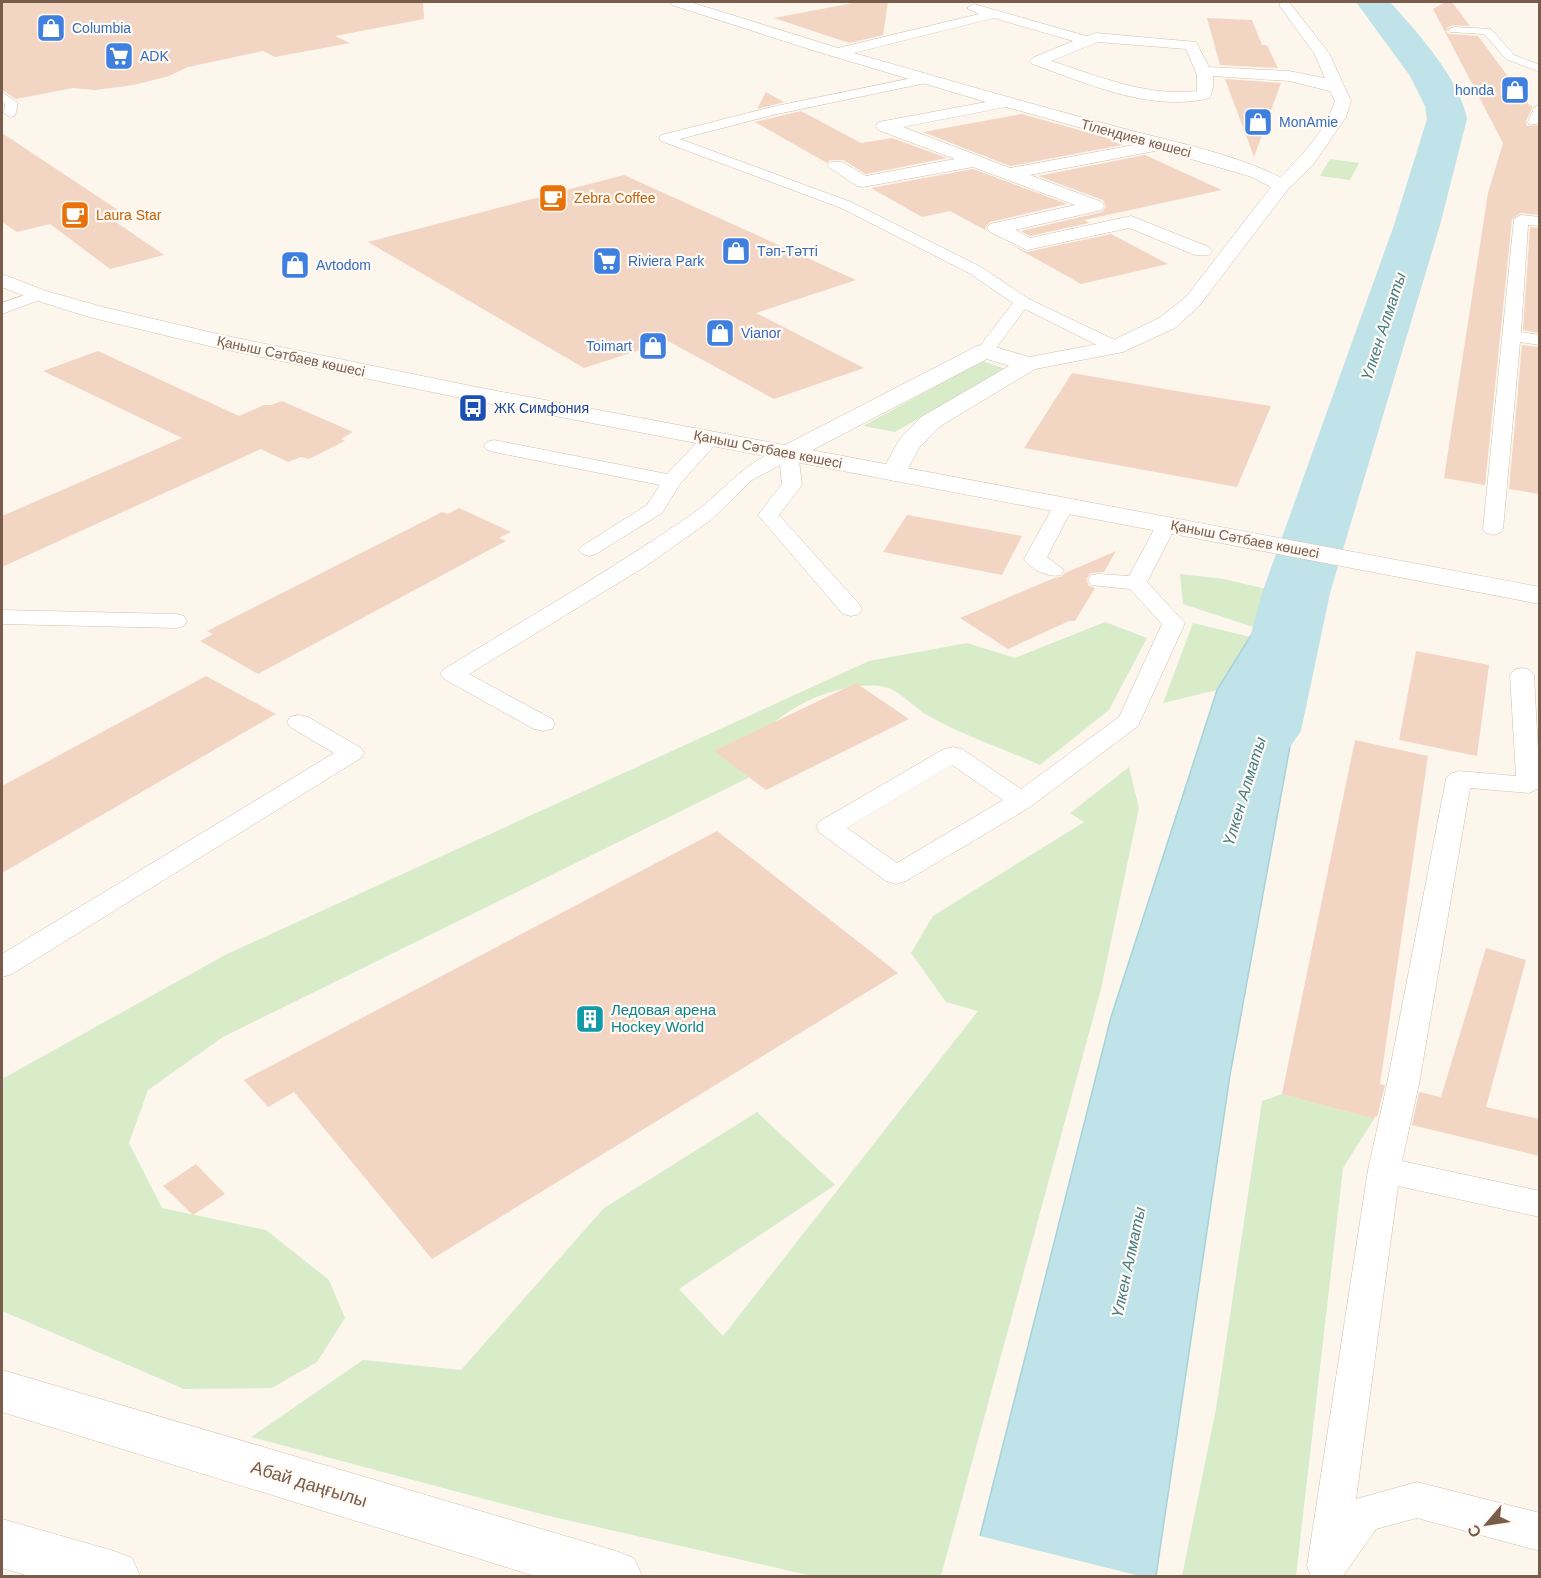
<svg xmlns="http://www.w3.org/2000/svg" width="1541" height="1578" font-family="Helvetica,sans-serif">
<rect width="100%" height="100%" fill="#fdf6ec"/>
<path fill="#d8ecc9" d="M 1330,159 L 1359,163 L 1350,180 L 1320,176 Z
M 982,361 L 1005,369 L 895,432 L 863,426 Z
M 1180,574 L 1224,579 L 1266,589 L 1261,619 L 1256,628 L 1183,604 Z
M 1105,622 L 1147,638 L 1109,710 L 1040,765 C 1004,749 959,734 927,715 C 914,707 899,690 885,687 C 841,678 760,713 750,760 C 748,766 749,772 748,778 L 223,1037 L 148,1090 L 129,1143 L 162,1208 L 266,1230 L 329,1280 L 345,1318 L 317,1362 L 272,1388 L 184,1389 L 2,1311 L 2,1079 L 225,955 L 869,661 L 967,643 L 1015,658 Z
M 1193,623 L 1250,637 L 1217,690 L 1163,703 Z
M 1129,767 L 1139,808 L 1101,989 L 941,1576 L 812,1576 L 545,1515 L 251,1437 L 363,1360 L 461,1370 L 604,1208 L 757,1112 L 835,1185 L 679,1289 L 723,1336 L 978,1011 L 946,1002 L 911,953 L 933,916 L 1084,822 L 1070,813 Z
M 1282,1094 L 1374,1119 L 1343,1168 L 1296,1576 L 1182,1576 L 1216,1409 L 1262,1101 Z"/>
<path fill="#bfe3e8" stroke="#a5d3da" stroke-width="1.5" d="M 1261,619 L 1320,631 L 1297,708 L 1230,1075 L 1156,1576 L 975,1576 L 980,1536 L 1111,1017 L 1217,690 Z"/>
<path fill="#fdf6ec" d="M 977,1535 L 980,1536 L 1140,1576 L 972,1576 Z"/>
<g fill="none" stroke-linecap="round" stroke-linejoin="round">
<path fill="#bfe3e8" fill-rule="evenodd" d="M 1356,2 L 1390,2 C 1417,32 1460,79 1467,119 L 1440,225 L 1330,593 L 1301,731 L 1290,747 L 1263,754 L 1236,747 L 1225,731 L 1262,593 L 1394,225 L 1427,119 L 1425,106 L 1410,76 Z"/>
</g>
<path fill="#f3d5c3" d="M 2,2 L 423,2 L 424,19 L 335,36 L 350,43 L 275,57 L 263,51 L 188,67 L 169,76 L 134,85 L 95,90 L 73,88 L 16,99 L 2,90 Z
M 858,2 L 888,2 L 883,35 L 849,43 L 774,18 Z
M 1445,2 L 1452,2 L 1470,26 L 1453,25 L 1447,28 L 1446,32 L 1450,34 L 1478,36 L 1529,105 L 1533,106 L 1526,121 L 1527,126 L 1539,125 L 1539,215 L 1521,213 L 1512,219 L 1485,485 L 1444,478 L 1488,193 L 1503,143 L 1433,9 Z
M 1207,18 L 1252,20 L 1262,45 L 1267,45 L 1278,68 L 1220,65 Z
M 1225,79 L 1281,83 L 1254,157 Z
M 766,92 L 784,102 L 757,109 Z
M 801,111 L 861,143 L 892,138 L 947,158 L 866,174 L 843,160 L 830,160 L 827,163 L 755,122 Z
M 1022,114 L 1104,137 L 1122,145 L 1010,166 L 923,132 Z
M 2,133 L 121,212 L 107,216 L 164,255 L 110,269 L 50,224 L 17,232 L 2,222 Z
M 1145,155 L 1222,190 L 1084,220 L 1089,223 L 1030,236 L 1021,231 L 1102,212 L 1106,207 L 1103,200 L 1038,176 Z
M 973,169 L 1067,204 L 990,222 L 985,228 L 987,231 L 950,211 L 922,217 L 871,188 Z
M 624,175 L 856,280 L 756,313 L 864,368 L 774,399 L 668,341 L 584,368 L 368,242 Z
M 1530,227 L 1539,228 L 1539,333 L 1523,330 Z
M 1111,234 L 1168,264 L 1081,284 L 1008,243 L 1027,252 Z
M 1522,345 L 1539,347 L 1539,494 L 1509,489 Z
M 98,351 L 239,416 L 264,405 L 271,405 L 282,401 L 353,432 L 341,439 L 345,441 L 309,459 L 301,457 L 288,462 L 261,449 L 2,567 L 2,516 L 182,438 L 43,371 Z
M 1072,373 L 1188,393 L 1271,406 L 1237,487 L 1024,448 Z
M 459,508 L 511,532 L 499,538 L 506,541 L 258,674 L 200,641 L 213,634 L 207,631 L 442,512 L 448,514 Z
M 907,515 L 1022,536 L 1002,575 L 883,552 Z
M 1116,551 L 1104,572 L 1091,573 L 1086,579 L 1089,586 L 1095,588 L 1075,621 L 1069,621 L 1008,649 L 960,618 L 1054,578 L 1061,577 L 1065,573 Z
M 1416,651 L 1489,665 L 1477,756 L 1399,740 Z
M 206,676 L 276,714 L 2,873 L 2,786 Z
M 856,683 L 909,719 L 766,790 L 714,751 Z
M 1355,740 L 1428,756 L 1380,1084 L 1385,1085 L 1377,1117 L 1375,1116 L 1374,1119 L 1282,1094 Z
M 717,831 L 898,973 L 432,1259 L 294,1092 L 268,1107 L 244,1080 Z
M 1486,948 L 1526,960 L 1486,1107 L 1539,1119 L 1539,1156 L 1412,1125 L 1419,1092 L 1441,1097 Z
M 196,1164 L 225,1194 L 193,1215 L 163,1186 Z"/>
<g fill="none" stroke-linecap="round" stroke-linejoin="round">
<g stroke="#d1beb0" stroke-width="1">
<path id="service" d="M 1454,27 L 1491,29 L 1514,55 L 1540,65 L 1540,72 L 1506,59 L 1484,34 L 1450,32 L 1448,30 Z
M 927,75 L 931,76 L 931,82 L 777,114 L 680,139 L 851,202 L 981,267 L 1029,299 L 1121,343 L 1124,347 L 1121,351 L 1109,351 L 1025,309 L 991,355 L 979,355 L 976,351 L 1013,303 L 969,273 L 841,208 L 661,141 L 659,138 L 661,135 L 776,106 Z
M 2,92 L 18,103 L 15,116 L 10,117 L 4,113 L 5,104 L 2,101 Z
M 1540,104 L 1540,123 L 1529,125 L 1528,122 L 1534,108 Z
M 1521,215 L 1540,217 L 1540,226 L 1528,225 L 1521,332 L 1540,335 L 1540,345 L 1520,342 L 1503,529 L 1500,533 L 1493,535 L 1486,533 L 1483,529 L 1514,219 Z
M 39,290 L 45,292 L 47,295 L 45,298 L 2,314 L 2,303 Z
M 712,432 L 719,434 L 721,438 L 680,484 L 662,513 L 596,554 L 589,556 L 582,554 L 578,550 L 582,546 L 647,505 L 660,485 L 494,452 L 487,450 L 484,446 L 487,442 L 494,440 L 667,474 L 705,434 Z
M 788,447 L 795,449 L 798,453 L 802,485 L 779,515 L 859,604 L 862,609 L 859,614 L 851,616 L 843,614 L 758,515 L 782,484 L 780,465 L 752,480 L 711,520 L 646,566 L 469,674 L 552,719 L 555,724 L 552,729 L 543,731 L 534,729 L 444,679 L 440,674 L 444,669 C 526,619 609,571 688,517 C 723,494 743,459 788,447 Z
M 1064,499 L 1071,501 L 1074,505 L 1047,557 L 1064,570 L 1061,575 C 1048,578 1032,570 1024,559 L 1054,505 L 1057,501 Z
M 1167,518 L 1174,520 L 1177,524 L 1147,582 L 1185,623 L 1138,726 L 1030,807 L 906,881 L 896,884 L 886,881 L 820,833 L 816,827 L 820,821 L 944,749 L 953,747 L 962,749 L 1021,789 L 1119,717 L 1162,624 L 1130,589 L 1091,585 L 1088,580 L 1091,575 L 1099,574 L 1129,576 L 1157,524 L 1160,520 ZM 952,765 L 1003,800 L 897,863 L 847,828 Z
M 2,610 L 176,614 L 184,616 L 187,621 L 184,626 L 176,628 L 2,624 Z
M 1522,668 L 1530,670 L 1534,675 L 1540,788 L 1529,793 L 1470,788 L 1419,1084 L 1402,1161 L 1540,1191 L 1540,1217 L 1398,1186 L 1356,1499 L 1417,1482 L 1540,1513 L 1540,1551 L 1417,1518 L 1376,1529 L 1343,1576 L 1311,1576 L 1307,1566 L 1368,1170 L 1387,1084 L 1446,779 L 1450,774 L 1459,771 L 1516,776 L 1510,675 L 1514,670 Z
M 299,715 L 308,717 L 361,748 L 364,753 L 361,758 L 12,974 L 2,977 L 2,954 L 334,753 L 290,727 L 287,722 L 290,717 Z"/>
</g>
<g stroke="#d1beb0" stroke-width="1">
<path id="minor" d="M 670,2 L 690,2 L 838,48 L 979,14 L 967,8 L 974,4 L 1086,36 L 1096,33 L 1196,42 L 1209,67 L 1289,71 L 1325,78 L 1314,53 L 1279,5 L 1281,2 L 1289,2 L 1329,53 L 1351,101 L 1346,117 L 1313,165 L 1288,189 L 1200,305 L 1175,328 L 1123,352 L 1035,369 L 939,427 L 919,448 L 903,478 L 894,481 L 885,478 L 881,473 L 899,440 L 921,417 L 1009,366 L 987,359 L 797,458 L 788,460 L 779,458 L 776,453 L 779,448 L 977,346 L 985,344 L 1029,357 L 1109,342 L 1159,318 L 1186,297 L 1271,187 L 1252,177 L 1160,150 L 1030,175 L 1102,202 L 1104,206 L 1102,210 L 1015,230 L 1030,238 L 1131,216 L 1209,247 L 1212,251 L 1209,255 L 1195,255 L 1129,228 L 1027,250 L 990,232 L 987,228 L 990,224 L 1075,205 L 973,167 L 863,187 L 857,186 L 827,166 L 830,162 L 842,162 L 866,176 L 955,159 L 878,130 L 876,126 L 878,122 L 884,121 L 986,102 L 812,50 L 672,5 ZM 994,18 L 1073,41 L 1032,58 L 1029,61 L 1032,64 C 1087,83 1150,113 1210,98 L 1213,88 L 1213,76 L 1289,81 L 1330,91 L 1335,101 C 1325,131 1303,155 1280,177 C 1229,152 1169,141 1114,126 C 1027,103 941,78 854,53 ZM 1098,42 L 1186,49 L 1197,75 L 1197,91 C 1146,97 1099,76 1051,61 ZM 1006,107 L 1139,144 L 1010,168 L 903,127 Z"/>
</g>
<g stroke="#d6c0b0" stroke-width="1">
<path id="secondary" d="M 2,274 L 46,291 L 103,307 L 222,335 L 476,387 L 1540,587 L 1540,604 L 476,401 L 222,349 L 89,317 L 32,299 L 2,287 Z
M 2,1370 L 616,1551 L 634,1558 L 642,1576 L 535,1576 L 2,1412 Z
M 2,1519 L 114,1551 L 132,1558 L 140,1576 L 29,1576 L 2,1568 Z"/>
</g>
<use href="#service" fill="#fff" fill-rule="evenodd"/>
<use href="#minor" fill="#fff" fill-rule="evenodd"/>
<use href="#secondary" fill="#fff" fill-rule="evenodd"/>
</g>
<defs>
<g id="shop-square" transform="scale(1.5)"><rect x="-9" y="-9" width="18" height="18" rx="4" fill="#3f7fe0" stroke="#fffaf3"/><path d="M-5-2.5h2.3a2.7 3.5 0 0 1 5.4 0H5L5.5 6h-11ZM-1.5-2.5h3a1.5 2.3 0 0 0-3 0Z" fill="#fff"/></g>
<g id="supermarket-square" transform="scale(1.5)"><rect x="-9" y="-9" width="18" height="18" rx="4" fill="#3f7fe0" stroke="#fffaf3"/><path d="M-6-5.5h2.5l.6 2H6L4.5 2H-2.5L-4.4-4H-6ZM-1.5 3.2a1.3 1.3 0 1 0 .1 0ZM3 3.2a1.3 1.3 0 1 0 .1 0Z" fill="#fff"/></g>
<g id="cafe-square" transform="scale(1.5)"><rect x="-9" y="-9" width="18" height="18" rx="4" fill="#e8710a" stroke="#fffaf3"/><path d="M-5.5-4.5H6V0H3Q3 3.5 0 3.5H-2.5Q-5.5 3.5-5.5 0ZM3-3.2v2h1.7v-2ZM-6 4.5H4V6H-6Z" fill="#fff"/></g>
<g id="bus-square" transform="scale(1.5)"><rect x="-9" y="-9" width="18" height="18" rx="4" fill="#1a4fb4" stroke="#fffaf3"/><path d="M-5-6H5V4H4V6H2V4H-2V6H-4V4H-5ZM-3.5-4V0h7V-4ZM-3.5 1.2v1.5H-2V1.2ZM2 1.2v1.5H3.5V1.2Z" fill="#fff"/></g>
<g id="building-square" transform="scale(1.5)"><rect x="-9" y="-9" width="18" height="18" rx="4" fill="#0f9aa8" stroke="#fffaf3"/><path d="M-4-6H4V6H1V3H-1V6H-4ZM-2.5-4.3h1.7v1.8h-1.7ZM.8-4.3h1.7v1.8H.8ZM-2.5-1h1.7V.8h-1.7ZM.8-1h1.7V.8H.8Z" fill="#fff"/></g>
</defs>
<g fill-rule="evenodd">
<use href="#shop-square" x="51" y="28"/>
<use href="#supermarket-square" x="119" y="56"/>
<use href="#shop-square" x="1515" y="90"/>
<use href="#shop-square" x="1258" y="122"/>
<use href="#cafe-square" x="553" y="198"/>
<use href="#cafe-square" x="75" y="215"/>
<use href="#shop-square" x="736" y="251"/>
<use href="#supermarket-square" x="607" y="261"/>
<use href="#shop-square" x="295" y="265"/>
<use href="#shop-square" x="720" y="333"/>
<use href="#shop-square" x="653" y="346"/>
<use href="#bus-square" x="473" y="408"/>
<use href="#building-square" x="590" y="1019"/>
</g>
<g text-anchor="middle" stroke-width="4.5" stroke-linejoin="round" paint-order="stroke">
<g font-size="14" fill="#366cbe" stroke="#fffaf3" text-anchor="start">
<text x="72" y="33">Columbia</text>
<text x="140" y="61">ADK</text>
<text x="1494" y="95" text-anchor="end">honda</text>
<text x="1279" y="127">MonAmie</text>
<text x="757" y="256">Тәп-Тәтті</text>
<text x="628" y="266">Riviera Park</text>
<text x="316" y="270">Avtodom</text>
<text x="741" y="338">Vianor</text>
<text x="632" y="351" text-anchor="end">Toimart</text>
</g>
<g font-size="14" fill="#7a5c4d" stroke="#fffaf3">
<text transform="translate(1136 138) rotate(15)" y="5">Тілендиев көшесі</text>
<text transform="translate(291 356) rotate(12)" y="5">Қаныш Сәтбаев көшесі</text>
<text transform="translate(768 449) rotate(11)" y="5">Қаныш Сәтбаев көшесі</text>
<text transform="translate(1245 539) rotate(11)" y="5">Қаныш Сәтбаев көшесі</text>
</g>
<g font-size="14" fill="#c56008" stroke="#fffaf3" text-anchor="start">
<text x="574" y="203">Zebra Coffee</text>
<text x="96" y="220">Laura Star</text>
</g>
<g font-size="14" fill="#164399" stroke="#fffaf3" text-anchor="start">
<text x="494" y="413">ЖК Симфония</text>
</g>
<g font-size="15" fill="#0d838f" stroke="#fffaf3" text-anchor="start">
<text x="611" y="1015">Ледовая арена<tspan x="611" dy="17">Hockey World</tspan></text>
</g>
<g font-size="16" font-style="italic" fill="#437c86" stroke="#fffaf3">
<text transform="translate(1383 326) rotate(-72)" y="6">Үлкен Алматы</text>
<text transform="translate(1244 791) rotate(-73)" y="6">Үлкен Алматы</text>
<text transform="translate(1128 1262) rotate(-78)" y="6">Үлкен Алматы</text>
</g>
<g font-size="18" fill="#7a5c4d" stroke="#fffaf3">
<text transform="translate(309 1484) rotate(17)" y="6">Абай даңғылы</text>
</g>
</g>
<rect width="1541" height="1578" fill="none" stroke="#7a5c4d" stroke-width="6"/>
<g transform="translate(1487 1524) rotate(241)" stroke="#fffaf3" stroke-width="4.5" paint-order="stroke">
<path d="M0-4.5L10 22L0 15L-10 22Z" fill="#7a5c4d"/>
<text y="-9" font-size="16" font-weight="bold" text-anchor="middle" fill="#7a5c4d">С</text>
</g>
</svg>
